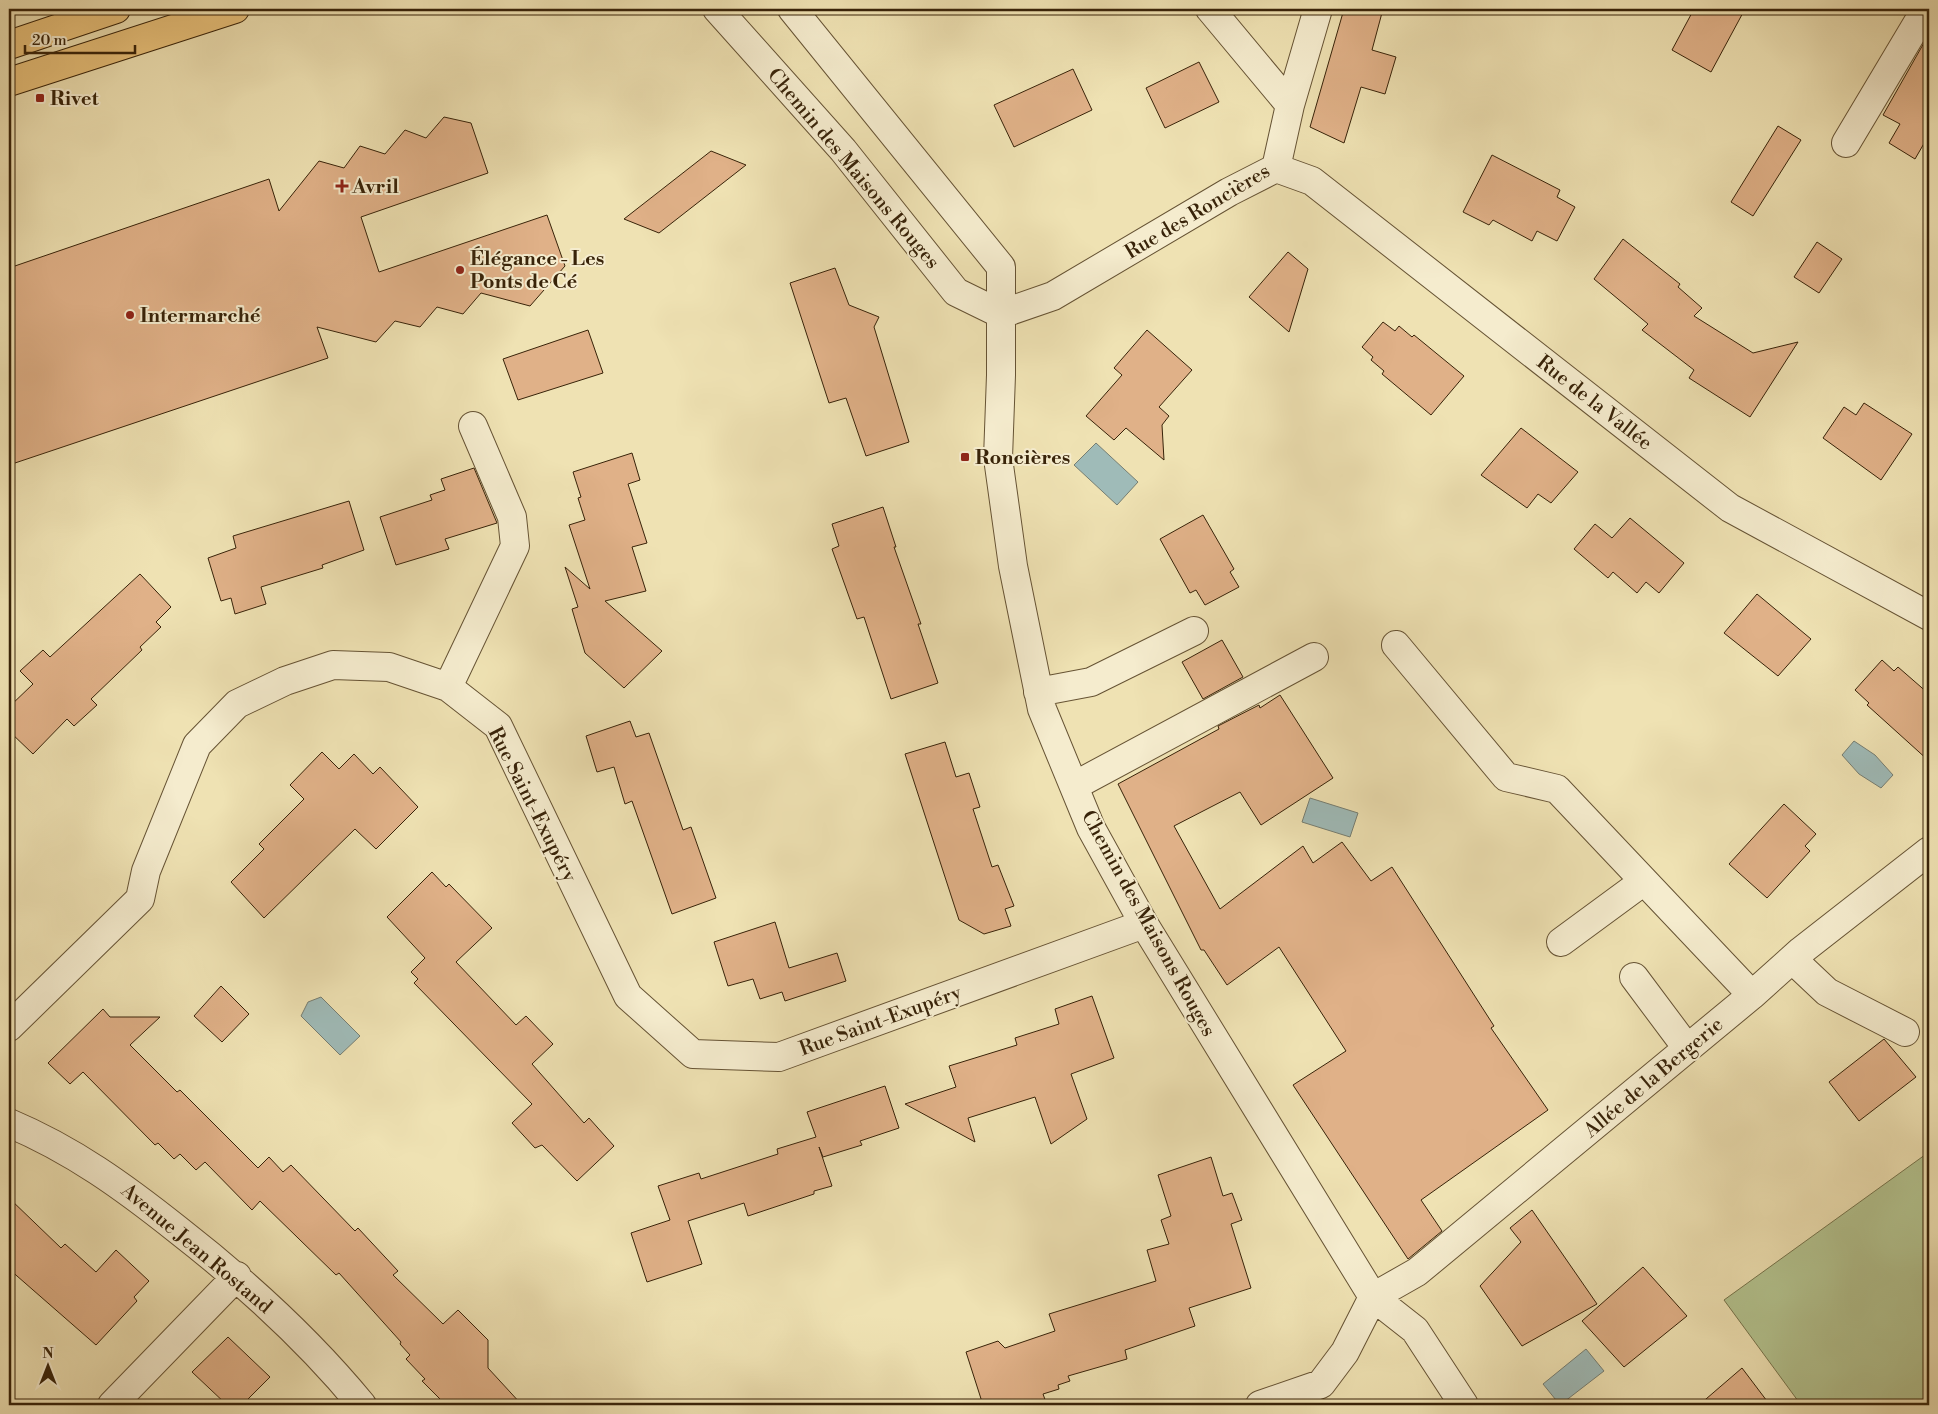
<svg xmlns="http://www.w3.org/2000/svg" width="1938" height="1414" font-family="'Libre Bodoni',serif">
<rect width="100%" height="100%" fill="#efe2b3"/>
<filter id="stains"><feTurbulence type="fractalNoise" baseFrequency=".004" numOctaves="4"/><feColorMatrix values="0 0 0 0 .2 0 0 0 0 .09 0 0 0 0 .02 0 0 0 .5 -.17"/></filter>
<radialGradient id="worn" r=".72"><stop offset=".6" stop-color="#630" stop-opacity="0"/><stop offset="1" stop-color="#630" stop-opacity=".3"/></radialGradient>
<path fill="#b4c490" stroke="#76744c" d="M 1929,1152 L 1929,1405 L 1801,1405 L 1724,1300 Z"/>
<path fill="#9fbbb8" stroke="#767e72" d="M 1096,443 L 1138,482 L 1117,505 L 1074,465 Z
M 1854,741 L 1875,755 L 1893,775 L 1881,788 L 1859,774 L 1842,755 Z
M 1310,798 L 1358,813 L 1350,837 L 1302,822 Z
M 321,997 L 360,1036 L 340,1055 L 301,1016 L 308,1002 Z
M 1586,1349 L 1604,1371 L 1560,1405 L 1543,1384 Z"/>
<path fill="#e0b188" stroke="#382309" d="M 1344,9 L 1383,9 L 1372,50 L 1396,57 L 1385,94 L 1361,87 L 1344,143 L 1310,127 Z
M 1694,9 L 1745,9 L 1711,72 L 1672,50 Z
M 1929,34 L 1929,142 L 1926,140 L 1915,159 L 1889,143 L 1900,124 L 1883,115 Z
M 1199,62 L 1219,102 L 1165,128 L 1146,88 Z
M 1073,69 L 1092,110 L 1014,147 L 994,105 Z
M 444,117 L 471,123 L 488,173 L 361,217 L 379,272 L 547,215 L 565,266 L 530,306 L 481,293 L 463,314 L 437,307 L 420,327 L 395,321 L 376,342 L 317,327 L 328,358 L 9,465 L 9,268 L 269,179 L 279,211 L 319,161 L 344,168 L 360,146 L 385,154 L 405,130 L 426,138 Z
M 1778,126 L 1801,140 L 1753,216 L 1731,202 Z
M 711,151 L 746,165 L 659,233 L 624,219 Z
M 1492,155 L 1560,190 L 1557,197 L 1575,207 L 1557,241 L 1537,231 L 1532,241 L 1493,220 L 1489,225 L 1463,212 Z
M 1623,239 L 1680,284 L 1678,287 L 1702,308 L 1694,316 L 1753,353 L 1798,342 L 1750,417 L 1689,378 L 1694,370 L 1642,330 L 1648,324 L 1594,279 Z
M 1817,242 L 1842,259 L 1819,293 L 1794,277 Z
M 1288,252 L 1308,269 L 1289,332 L 1249,297 Z
M 835,268 L 849,305 L 879,317 L 874,327 L 909,442 L 866,456 L 846,398 L 829,403 L 790,283 Z
M 1383,322 L 1395,331 L 1399,326 L 1412,337 L 1414,335 L 1464,376 L 1431,415 L 1382,374 L 1384,371 L 1371,360 L 1373,357 L 1362,347 Z
M 588,330 L 603,373 L 518,400 L 503,359 Z
M 1147,330 L 1192,370 L 1159,407 L 1169,416 L 1162,425 L 1164,460 L 1126,428 L 1114,440 L 1086,416 L 1122,375 L 1114,368 Z
M 1864,403 L 1912,434 L 1881,480 L 1823,438 L 1844,407 L 1856,415 Z
M 1521,428 L 1578,472 L 1551,503 L 1538,494 L 1527,508 L 1481,475 Z
M 632,453 L 640,480 L 628,484 L 647,543 L 632,547 L 646,591 L 605,601 L 662,651 L 624,688 L 585,653 L 572,609 L 578,607 L 565,567 L 590,589 L 569,525 L 585,520 L 578,498 L 581,497 L 573,472 Z
M 474,468 L 497,523 L 445,539 L 449,549 L 396,565 L 380,517 L 432,500 L 430,495 L 445,490 L 441,479 Z
M 349,501 L 364,550 L 322,565 L 323,568 L 261,587 L 266,604 L 235,614 L 231,598 L 221,601 L 208,558 L 236,548 L 233,536 Z
M 883,507 L 896,547 L 894,547 L 921,624 L 918,624 L 938,683 L 891,699 L 864,617 L 857,619 L 832,549 L 839,546 L 832,524 Z
M 1203,515 L 1234,569 L 1230,572 L 1239,587 L 1205,605 L 1196,590 L 1190,593 L 1160,539 Z
M 1630,518 L 1684,563 L 1659,593 L 1646,582 L 1637,593 L 1613,572 L 1608,578 L 1574,549 L 1595,524 L 1612,538 Z
M 140,574 L 171,607 L 156,622 L 161,627 L 140,647 L 142,650 L 91,699 L 97,705 L 74,726 L 67,719 L 33,754 L 9,731 L 9,707 L 33,684 L 20,671 L 43,650 L 50,657 Z
M 1757,594 L 1811,639 L 1778,676 L 1724,633 Z
M 1222,640 L 1243,677 L 1203,699 L 1182,662 Z
M 1882,660 L 1894,671 L 1898,667 L 1929,694 L 1929,761 L 1867,705 L 1869,703 L 1855,690 Z
M 1280,695 L 1333,778 L 1261,825 L 1240,792 L 1174,826 L 1220,909 L 1303,846 L 1313,863 L 1342,842 L 1371,881 L 1392,867 L 1494,1026 L 1491,1028 L 1548,1110 L 1421,1200 L 1442,1231 L 1408,1259 L 1293,1085 L 1346,1051 L 1279,947 L 1227,985 L 1204,950 L 1201,950 L 1118,784 L 1219,729 L 1218,726 L 1259,705 L 1260,708 Z
M 630,721 L 636,737 L 649,733 L 683,830 L 691,827 L 716,898 L 672,914 L 632,801 L 625,804 L 614,767 L 597,772 L 586,736 Z
M 945,742 L 956,777 L 969,773 L 980,807 L 973,809 L 992,867 L 998,865 L 1014,906 L 1005,909 L 1011,926 L 984,934 L 959,920 L 905,754 Z
M 322,752 L 339,769 L 354,754 L 373,774 L 380,767 L 418,807 L 376,849 L 355,829 L 264,918 L 231,882 L 264,849 L 259,844 L 304,799 L 290,785 Z
M 1784,804 L 1816,834 L 1805,846 L 1810,851 L 1767,898 L 1729,864 Z
M 432,872 L 446,887 L 449,884 L 492,928 L 456,962 L 516,1025 L 526,1016 L 553,1044 L 532,1064 L 584,1123 L 589,1118 L 614,1146 L 577,1181 L 542,1145 L 535,1148 L 512,1123 L 532,1104 L 414,983 L 418,979 L 411,972 L 425,958 L 387,917 Z
M 775,922 L 789,968 L 837,953 L 846,981 L 785,1001 L 782,992 L 760,999 L 753,979 L 728,986 L 714,942 Z
M 221,986 L 249,1014 L 222,1042 L 194,1016 Z
M 1092,996 L 1114,1058 L 1071,1074 L 1087,1119 L 1051,1144 L 1035,1097 L 968,1118 L 975,1142 L 905,1104 L 956,1087 L 949,1066 L 1017,1045 L 1015,1038 L 1059,1024 L 1055,1009 Z
M 103,1009 L 110,1017 L 160,1017 L 130,1045 L 177,1092 L 180,1090 L 258,1168 L 269,1157 L 283,1172 L 291,1165 L 355,1231 L 358,1228 L 398,1271 L 393,1275 L 443,1324 L 458,1310 L 488,1340 L 488,1368 L 522,1405 L 446,1405 L 422,1381 L 425,1379 L 406,1359 L 410,1355 L 400,1344 L 401,1342 L 339,1273 L 336,1275 L 260,1201 L 252,1210 L 205,1162 L 196,1170 L 180,1154 L 174,1159 L 158,1143 L 155,1145 L 83,1072 L 70,1084 L 48,1063 Z
M 1884,1039 L 1916,1077 L 1859,1121 L 1829,1082 Z
M 885,1086 L 899,1128 L 860,1141 L 862,1145 L 823,1157 L 819,1147 L 832,1186 L 814,1191 L 814,1194 L 748,1216 L 744,1203 L 688,1221 L 702,1264 L 647,1282 L 631,1233 L 670,1220 L 658,1186 L 699,1173 L 701,1179 L 778,1154 L 777,1149 L 816,1137 L 807,1112 Z
M 1211,1157 L 1223,1196 L 1232,1193 L 1242,1220 L 1231,1224 L 1251,1288 L 1189,1308 L 1195,1326 L 1125,1350 L 1127,1359 L 1068,1376 L 1070,1381 L 1058,1385 L 1059,1389 L 1043,1394 L 1047,1405 L 983,1405 L 966,1352 L 998,1341 L 1005,1348 L 1055,1331 L 1049,1314 L 1156,1281 L 1147,1250 L 1169,1244 L 1161,1220 L 1171,1216 L 1158,1175 Z
M 9,1198 L 61,1248 L 65,1244 L 96,1272 L 116,1250 L 149,1281 L 134,1297 L 137,1301 L 96,1345 L 9,1269 Z
M 1532,1210 L 1597,1304 L 1522,1346 L 1480,1286 L 1521,1242 L 1510,1228 Z
M 1643,1267 L 1687,1316 L 1624,1367 L 1582,1321 Z
M 228,1337 L 270,1377 L 242,1405 L 227,1405 L 192,1372 Z
M 1742,1368 L 1770,1405 L 1699,1405 Z"/>
<g fill="none" stroke-linecap="round" stroke-linejoin="round">
<g stroke="#665334" stroke-width="30">
<path id="minor" d="M 717,9 L 843,150 L 956,292 L 1001,314
M 792,9 L 1001,267 L 1001,375 L 998,458 L 1013,566 L 1042,709 L 1091,828 L 1144,924 L 1373,1297 L 1415,1330 L 1464,1405
M 1210,9 L 1290,105
M 1846,143 L 1926,9
M 1276,168 L 1312,181 L 1730,508 L 1929,616
M 1001,314 L 1053,296 L 1229,192 L 1276,168 L 1290,105 L 1318,9
M 1396,645 L 1506,777 L 1557,789 L 1752,995
M 448,687 L 515,546 L 512,517 L 473,426
M 1038,692 L 1091,682 L 1194,631
M 1074,786 L 1314,657
M 1561,942 L 1644,881
M 1792,959 L 1827,992 L 1905,1032
M 1634,977 L 1687,1048
M 9,1027 L 140,899 L 146,871 L 197,745 L 237,704 L 285,681 L 333,665 L 389,667 L 448,687 L 498,726 L 628,996 L 693,1054 L 779,1057 L 1144,924
M 9,1123 C 73,1150 124,1187 178,1230 C 246,1283 307,1338 362,1405
M 1373,1297 L 1417,1272 L 1752,995 L 1801,951 L 1929,851
M 112,1405 L 237,1276
M 1260,1405 L 1321,1384 L 1345,1352 L 1373,1297"/>
</g>
<g stroke="#382309" stroke-width="30">
<path id="major" d="M 9,45 L 116,9
M 9,82 L 235,9"/>
</g>
<use href="#minor" stroke="#f5ecce" stroke-width="28"/>
<use href="#major" stroke="#e8c17a" stroke-width="28"/>
</g>
<g fill="#8f2418" stroke="#f5ecce" stroke-width="2">
<rect x="35" y="93" width="10" height="10" rx="2.5"/>
<path d="M339.5 178.5h5v5h5v5h-5v5h-5v-5h-5v-5h5z"/>
<circle cx="460" cy="270" r="5"/>
<circle cx="130" cy="315" r="5"/>
<rect x="960" y="452" width="10" height="10" rx="2.5"/>
</g>
<g text-anchor="middle" stroke-width="4" stroke-linejoin="round" paint-order="stroke">
<g font-size="20" font-weight="bold" fill="#382309" stroke="#f5ecce" text-anchor="start">
<text x="50" y="105">Rivet</text>
<text x="352" y="193">Avril</text>
<text x="470" y="265">Élégance - Les<tspan x="470" dy="23">Ponts de Cé</tspan></text>
<text x="140" y="322">Intermarché</text>
<text x="975" y="464">Roncières</text>
</g>
<g font-size="20" fill="#382309" stroke="#f5ecce">
<text transform="translate(854 168) rotate(50)" y="7">Chemin des Maisons Rouges</text>
<text transform="translate(1197 211) rotate(-31)" y="7">Rue des Roncières</text>
<text transform="translate(1595 402) rotate(38)" y="7">Rue de la Vallée</text>
<text transform="translate(533 804) rotate(63)" y="7">Rue Saint-Exupéry</text>
<text transform="translate(1149 923) rotate(61)" y="7">Chemin des Maisons Rouges</text>
<text transform="translate(880 1020) rotate(-20)" y="7">Rue Saint-Exupéry</text>
<text transform="translate(1653 1077) rotate(-40)" y="7">Allée de la Bergerie</text>
<text transform="translate(197 1248) rotate(40)" y="7">Avenue Jean Rostand</text>
</g>
</g>
<rect width="1938" height="1414" fill="none" stroke="#efe2b3" stroke-width="30"/>
<rect x="10" y="10" width="1918" height="1394" fill="none" stroke="#382309" stroke-width="2.5"/>
<rect x="15" y="15" width="1908" height="1384" fill="none" stroke="#382309"/>
<g transform="translate(48 1366)" stroke="#f5ecce" stroke-width="4" paint-order="stroke">
<path d="M0-4L9 19L0 12L-9 19Z" fill="#382309"/>
<text y="-8" font-size="14" font-weight="bold" text-anchor="middle" fill="#382309">N</text>
</g>
<path d="M25 45v8h110v-8" fill="none" stroke="#382309" stroke-width="2.5"/>
<text x="32" y="45" font-size="15" fill="#382309" stroke="#f5ecce" stroke-width="4" paint-order="stroke">20 m</text>
<rect width="100%" height="100%" filter="url(#stains)"/>
<rect width="100%" height="100%" fill="url(#worn)"/>
</svg>
